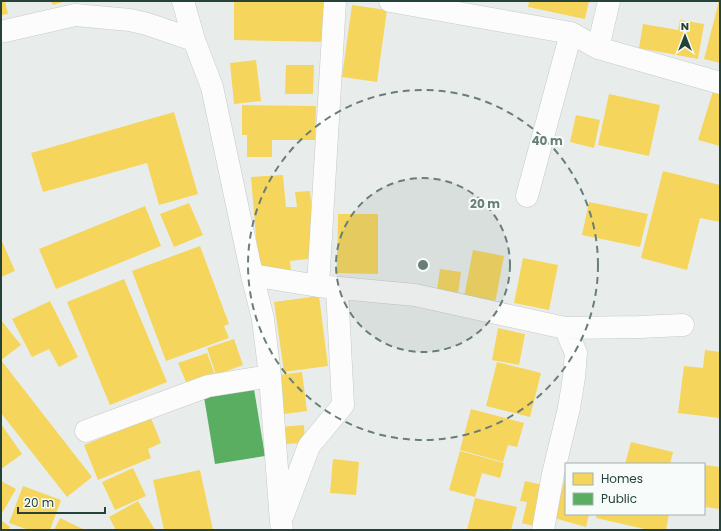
<svg xmlns="http://www.w3.org/2000/svg" width="721" height="531" font-family="Poppins,sans-serif">
<rect width="100%" height="100%" fill="#e8edeb"/>
<path fill="#f6d55c" d="M 1,1 L 5,1 L 8,14 L 1,15 Z
M 51,1 L 66,1 L 53,5 Z
M 234,1 L 329,1 L 328,42 L 234,40 Z
M 529,1 L 589,1 L 585,19 L 528,7 Z
M 719,1 L 720,1 L 720,63 L 704,59 Z
M 352,5 L 387,10 L 377,82 L 342,77 Z
M 680,20 L 704,24 L 698,59 L 639,48 L 643,24 L 678,30 Z
M 256,60 L 261,101 L 234,104 L 230,63 Z
M 286,65 L 314,65 L 313,94 L 285,94 Z
M 713,91 L 720,93 L 720,146 L 698,140 Z
M 609,94 L 660,105 L 649,156 L 598,145 Z
M 242,105 L 316,106 L 315,140 L 272,140 L 272,157 L 247,157 L 247,135 L 242,135 Z
M 174,112 L 198,194 L 159,205 L 147,163 L 43,192 L 31,153 Z
M 576,115 L 600,120 L 594,148 L 570,142 Z
M 663,171 L 720,185 L 720,222 L 700,218 L 687,270 L 641,258 Z
M 283,175 L 286,207 L 297,207 L 295,192 L 310,191 L 316,258 L 290,261 L 291,270 L 259,272 L 251,177 Z
M 589,202 L 648,214 L 640,247 L 582,235 Z
M 189,203 L 203,235 L 174,247 L 160,214 Z
M 145,206 L 161,246 L 56,289 L 39,249 Z
M 338,214 L 378,214 L 378,274 L 337,273 Z
M 1,239 L 15,271 L 1,277 Z
M 200,246 L 229,324 L 224,326 L 229,338 L 166,361 L 132,271 Z
M 473,250 L 504,256 L 495,303 L 464,297 Z
M 523,258 L 558,265 L 549,310 L 514,303 Z
M 440,269 L 461,272 L 458,293 L 437,290 Z
M 124,279 L 167,382 L 110,405 L 67,302 Z
M 319,296 L 328,366 L 284,372 L 274,302 Z
M 50,301 L 78,357 L 59,367 L 49,349 L 32,357 L 12,319 Z
M 1,320 L 21,345 L 1,360 L 92,477 L 67,497 L 1,413 Z
M 498,328 L 525,334 L 519,365 L 492,360 Z
M 234,339 L 243,365 L 216,375 L 207,348 Z
M 705,350 L 720,352 L 720,418 L 678,413 L 684,366 L 703,368 Z
M 207,353 L 216,378 L 188,387 L 178,363 Z
M 497,362 L 541,373 L 530,417 L 486,406 Z
M 302,372 L 307,411 L 284,414 L 279,375 Z
M 471,409 L 524,423 L 517,447 L 508,445 L 503,462 L 460,450 Z
M 151,418 L 161,443 L 148,449 L 151,458 L 98,480 L 84,445 Z
M 1,424 L 22,454 L 1,469 Z
M 304,425 L 305,443 L 282,444 L 280,427 Z
M 631,442 L 673,452 L 670,464 L 625,464 Z
M 460,451 L 504,463 L 500,478 L 482,473 L 475,497 L 449,490 Z
M 333,459 L 359,462 L 356,495 L 330,493 Z
M 704,465 L 720,467 L 720,509 L 704,507 Z
M 133,468 L 146,496 L 115,510 L 102,482 Z
M 200,470 L 213,530 L 164,530 L 153,480 Z
M 566,475 L 566,514 L 589,514 L 586,527 L 554,518 Z
M 1,481 L 16,489 L 1,515 Z
M 525,481 L 547,486 L 537,527 L 522,523 L 527,502 L 520,501 Z
M 23,486 L 61,500 L 50,530 L 29,530 L 9,523 Z
M 475,498 L 517,507 L 511,530 L 467,530 Z
M 138,501 L 155,530 L 116,530 L 109,517 Z
M 597,514 L 669,514 L 666,530 L 649,530 L 596,518 Z
M 60,518 L 85,530 L 54,530 Z
M 1,520 L 10,527 L 8,530 L 1,530 Z"/>
<path fill="#5aae61" d="M 254,389 L 265,456 L 215,464 L 204,397 Z"/>
<g fill="none" stroke-linecap="round" stroke-linejoin="round">
<g stroke="#c5cac8" stroke-width="23">
<path id="minor" d="M 183,1 L 194,40 L 212,87 L 252,275 L 263,319 L 270,376 L 281,522 L 282,530
M 390,1 L 571,33 L 598,48 L 720,83
M 5,31 L 75,15 L 130,20 L 147,24 L 194,40
M 598,48 L 609,1
M 527,196 L 571,33
M 252,275 L 318,286 L 415,295 L 565,328 L 639,327 L 683,325
M 318,286 L 335,1
M 86,431 L 208,386 L 270,376
M 283,515 L 309,446 L 343,405 L 337,288
M 543,530 L 553,474 L 569,408 L 574,377 L 576,353 L 565,328"/>
</g>
<use href="#minor" stroke="#fcfcfc" stroke-width="22"/>
</g>
<circle cx="423" cy="265" r="87" fill="#697e78" fill-opacity=".12"/>
<g fill="none" stroke="#697e78" stroke-width="2" stroke-dasharray="7 5">
<circle cx="423" cy="265" r="87"/>
<circle cx="423" cy="265" r="175"/>
</g>
<circle cx="423" cy="265" r="6" fill="#697e78" stroke="#f7fbf9" stroke-width="2"/>
<g font-size="12" text-anchor="middle" font-weight="bold" fill="#697e78" stroke="#f7fbf9" stroke-width="4" stroke-linejoin="round" paint-order="stroke">
<text x="547" y="145">40 m</text>
<text x="485" y="208">20 m</text>
</g>
<rect width="721" height="531" fill="none" stroke="#24423a" stroke-width="4"/>
<rect x="565" y="463" width="140" height="52" fill="#f7fbf9" stroke="#a3b1ad"/>
<rect x="573" y="473" width="20" height="12" fill="#f6d55c" stroke="#a3b1ad"/>
<text x="601" y="483" font-size="12" fill="#24423a">Homes</text>
<rect x="573" y="493" width="20" height="12" fill="#5aae61" stroke="#a3b1ad"/>
<text x="601" y="503" font-size="12" fill="#24423a">Public</text>
<g transform="translate(685 36)" stroke="#f7fbf9" stroke-width="3" paint-order="stroke">
<path d="M0-3L7 15L0 10L-7 15Z" fill="#24423a"/>
<text y="-6" font-size="11" font-weight="bold" text-anchor="middle" fill="#24423a">N</text>
</g>
<path d="M18 507v6h87v-6" fill="none" stroke="#24423a" stroke-width="2"/>
<text x="24" y="507" font-size="12" fill="#24423a" stroke="#f7fbf9" stroke-width="3" paint-order="stroke">20 m</text>
</svg>
